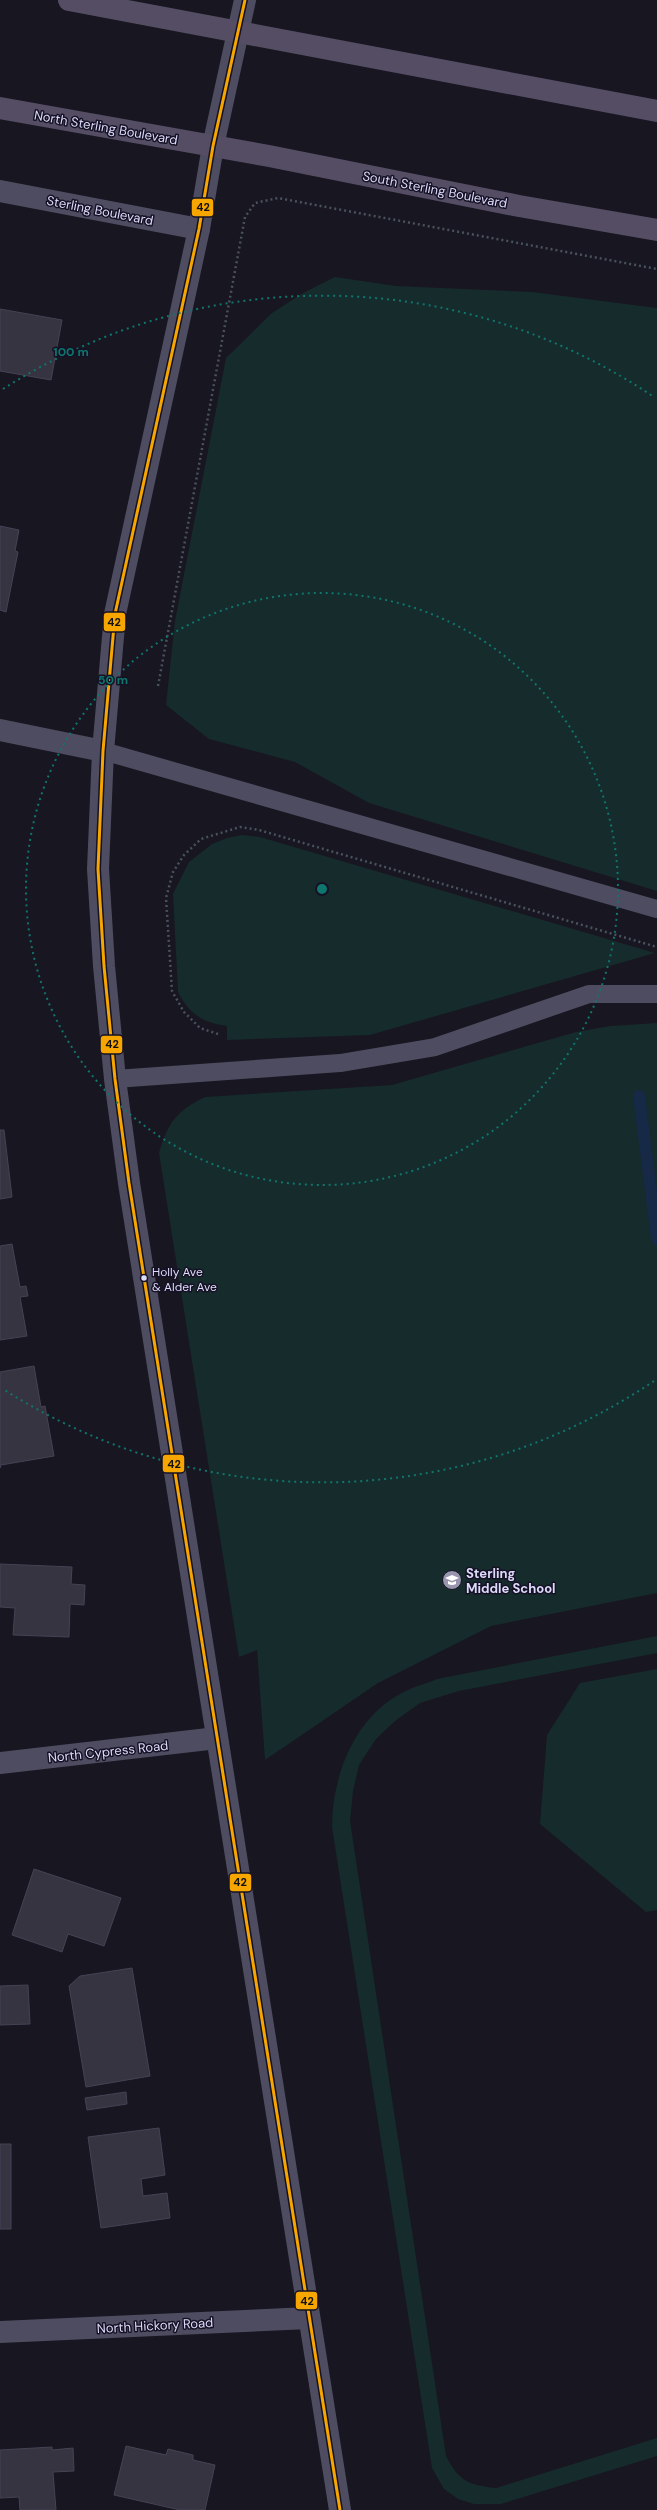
<svg xmlns="http://www.w3.org/2000/svg" width="657" height="2510" font-family="'DM Sans',sans-serif">
<rect width="100%" height="100%" fill="#181621"/>
<path fill="#162b2b" d="M 335,277 L 396,286 L 532,292 L 657,308 L 657,891 L 369,803 L 295,762 L 209,739 L 166,705 L 175,621 L 226,358 L 272,313 L 303,293 Z
M 242,835 L 260,837 L 655,953 L 370,1035 L 227,1040 L 227,1026 C 203,1023 189,1014 178,992 L 173,894 L 189,862 L 212,844 L 227,838 Z
M 657,1023 L 657,1593 L 491,1626 L 378,1683 L 265,1760 L 257,1650 L 239,1657 L 159,1153 C 168,1123 176,1111 205,1097 L 392,1085 L 576,1032 L 610,1026 Z
M 657,1636 L 657,1653 L 459,1691 L 420,1703 L 395,1721 L 376,1739 L 359,1765 L 353,1791 L 350,1821 L 446,2456 C 459,2481 468,2485 496,2488 L 657,2438 L 657,2456 L 501,2504 L 474,2504 L 458,2499 L 444,2489 L 432,2468 L 332,1827 C 332,1774 356,1713 408,1690 C 418,1685 428,1683 437,1679 Z
M 657,1669 L 657,1910 L 646,1912 L 540,1824 L 547,1735 L 580,1683 Z"/>
<g fill="none" stroke-linecap="round" stroke-linejoin="round">
<path stroke="#162946" stroke-width="12" d="M 639,1096 L 657,1239"/>
</g>
<path fill="#373442" stroke="#454254" d="M 0,309 L 62,320 L 51,380 L 0,371 Z
M 0,526 L 19,530 L 15,551 L 18,552 L 6,612 L 0,610 Z
M 0,1130 L 4,1130 L 12,1197 L 0,1199 Z
M 12,1244 L 20,1287 L 26,1286 L 28,1296 L 20,1297 L 27,1336 L 0,1340 L 0,1246 Z
M 34,1366 L 41,1407 L 45,1406 L 54,1456 L 1,1465 L 0,1468 L 0,1372 Z
M 0,1564 L 72,1567 L 71,1584 L 85,1585 L 84,1605 L 70,1604 L 69,1637 L 13,1635 L 15,1608 L 0,1607 Z
M 34,1869 L 121,1898 L 104,1946 L 68,1934 L 62,1952 L 12,1935 Z
M 132,1968 L 150,2076 L 86,2087 L 69,1986 L 80,1976 Z
M 28,1985 L 30,2024 L 0,2025 L 0,1986 Z
M 126,2092 L 127,2104 L 87,2110 L 85,2098 Z
M 159,2128 L 165,2175 L 141,2179 L 143,2196 L 167,2193 L 170,2218 L 101,2228 L 88,2137 Z
M 0,2144 L 11,2144 L 11,2229 L 0,2229 Z
M 126,2446 L 166,2455 L 168,2449 L 193,2455 L 193,2460 L 215,2465 L 205,2510 L 180,2510 L 114,2495 Z
M 52,2447 L 52,2450 L 73,2448 L 74,2471 L 53,2472 L 56,2510 L 20,2510 L 19,2497 L 0,2498 L 0,2450 Z"/>
<g fill="none" stroke-linecap="round" stroke-linejoin="round">
<path stroke="#48525d" stroke-width="2.5" stroke-dasharray="2 3" stroke-linecap="butt" d="M 158,686 L 245,217 L 255,203 L 278,198 L 657,269
M 218,1034 L 200,1028 L 184,1012 L 172,991 L 166,898 L 173,872 L 184,855 L 201,839 L 240,827 L 259,830 L 657,947"/>
<path stroke="#4e4c60" stroke-width="18" d="M 103,751 L 657,909
M 115,1079 L 340,1063 L 435,1047 L 589,994 L 657,994"/>
<path stroke="#4e4c60" stroke-width="22" d="M 0,191 L 199,229
M 0,730 L 103,751
M 0,1763 L 217,1738
M 0,2332 L 309,2318"/>
<path stroke="#4e4c60" stroke-width="22" d="M 245,0 L 213,146 L 199,229 L 115,614 L 103,751 L 98,869 L 104,966 L 115,1079 L 129,1183 L 340,2510"/>
<path stroke="#554d64" stroke-width="22" d="M 69,0 L 657,111
M 0,108 L 269,156 L 519,206 L 657,230"/>
<g stroke="#151225" stroke-width="6">
<path id="bus-1" d="M 245,0 L 213,146 L 199,229 L 115,614 L 103,751 L 98,869 L 104,966 L 115,1079 L 129,1183 L 340,2510"/>
</g>
<use href="#bus-1" stroke="#f7a600" stroke-width="3"/>
</g>
<g fill="none" stroke="#0f766e" stroke-width="2" stroke-dasharray="2 4">
<circle cx="322" cy="889" r="296"/>
<path d="M654 1381A593 593 0 0 1 3 1389M3 389A593 593 0 0 1 654 397"/>
</g>
<defs>
<g id="school-disc" transform="scale(1)"><circle r="9.5" fill="#9995af" stroke="#151225"/><path d="M0-5L7-2L0 1L-7-2ZM-4 1L0 2.5L4 1V4Q0 6-4 4Z" fill="#fff"/></g>
</defs>
<g fill-rule="evenodd">
<use href="#school-disc" x="452" y="1580"/>
</g>
<circle fill="#dedafb" stroke="#151225" stroke-width="1.5" cx="144" cy="1278" r="3.5"/>
<g text-anchor="middle" stroke-width="3" stroke-linejoin="round" paint-order="stroke">
<g font-size="12" fill="#dedafb" stroke="#151225" text-anchor="start">
<text x="152" y="1276">Holly Ave<tspan x="152" dy="15">&amp; Alder Ave</tspan></text>
</g>
<g font-size="13" fill="#dedafb" stroke="#151225">
<text transform="translate(106 127) rotate(10)" y="5">North Sterling Boulevard</text>
<text transform="translate(435 189) rotate(11)" y="5">South Sterling Boulevard</text>
<text transform="translate(100 210) rotate(11)" y="5">Sterling Boulevard</text>
<text transform="translate(108 1751) rotate(-6)" y="5">North Cypress Road</text>
<text transform="translate(155 2325) rotate(-3)" y="5">North Hickory Road</text>
</g>
<g font-size="13" font-weight="bold" fill="#dedafb" stroke="#151225" text-anchor="start">
<text x="466" y="1578">Sterling<tspan x="466" dy="15">Middle School</tspan></text>
</g>
</g>
<circle cx="322" cy="889" r="6" fill="#0f766e" stroke="#151225" stroke-width="2"/>
<g font-size="12" text-anchor="middle" font-weight="bold" fill="#0f766e" stroke="#151225" stroke-width="3" stroke-linejoin="round" paint-order="stroke">
<text x="71" y="356">100 m</text>
<text x="113" y="684">50 m</text>
</g>
<g stroke="#151225" stroke-width="1.5">
<rect x="191" y="198" width="23" height="19" rx="4" fill="#f7a600"/>
<rect x="103" y="612" width="23" height="20" rx="4" fill="#f7a600"/>
<rect x="100" y="1035" width="23" height="19" rx="4" fill="#f7a600"/>
<rect x="162" y="1454" width="23" height="19" rx="4" fill="#f7a600"/>
<rect x="229" y="1873" width="23" height="19" rx="4" fill="#f7a600"/>
<rect x="295" y="2291" width="23" height="19" rx="4" fill="#f7a600"/>
</g>
<g font-size="11" text-anchor="middle" font-weight="bold" fill="#111">
<text x="203" y="211">42</text>
<text x="114" y="626">42</text>
<text x="112" y="1048">42</text>
<text x="174" y="1468">42</text>
<text x="240" y="1886">42</text>
<text x="307" y="2305">42</text>
</g>
</svg>
